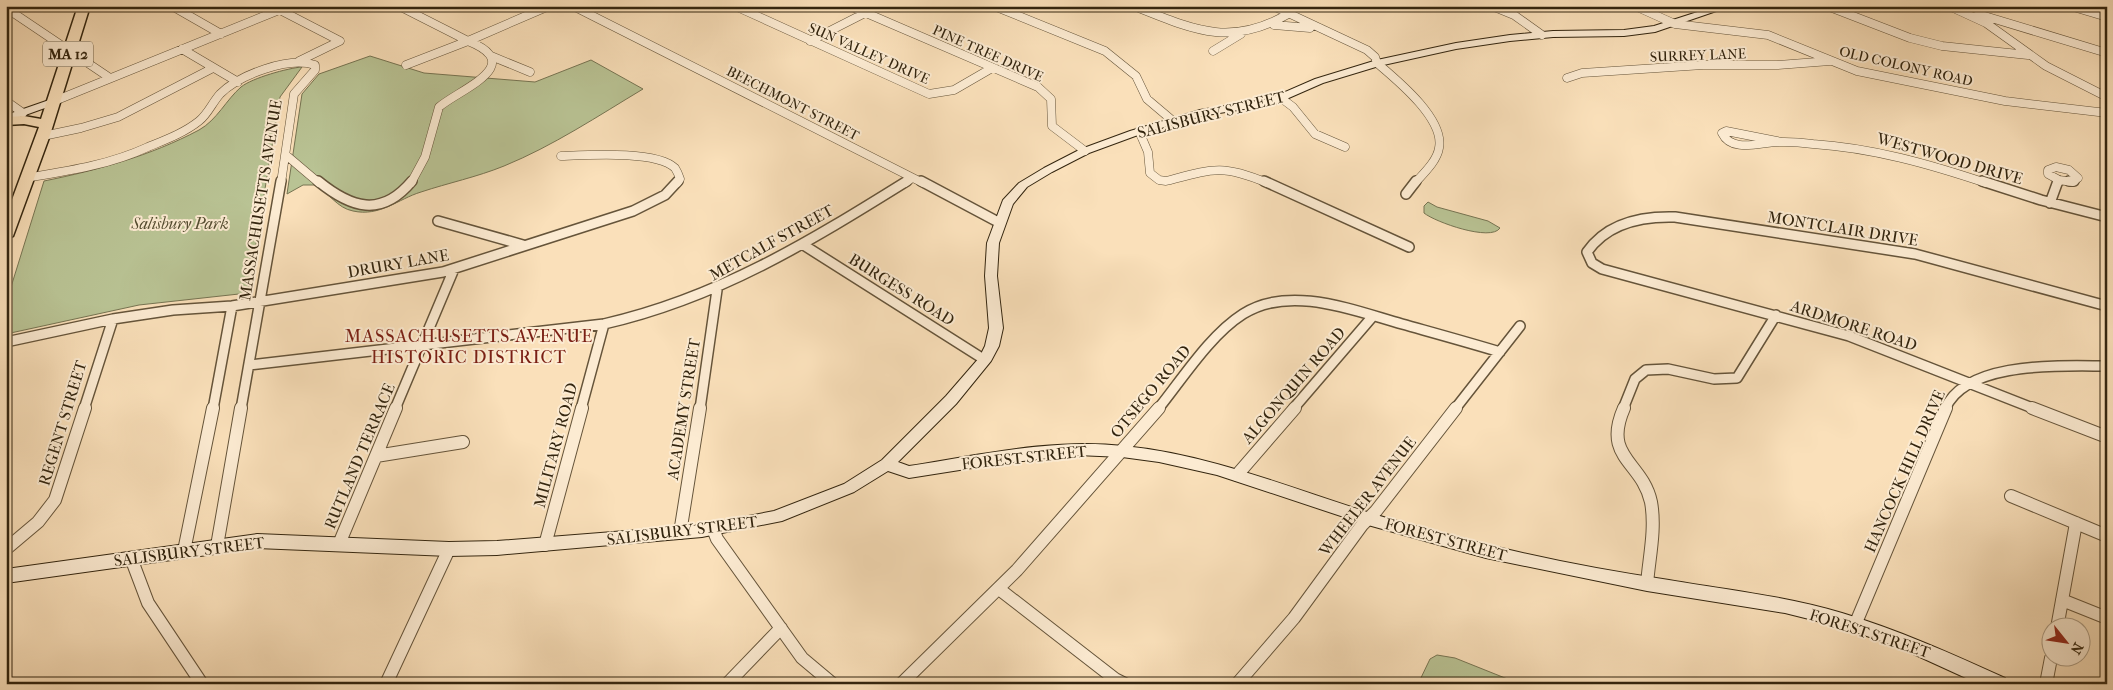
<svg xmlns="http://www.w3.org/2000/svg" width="2113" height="690" font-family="'IM FELL French Canon',serif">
<rect width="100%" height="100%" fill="#fae0ba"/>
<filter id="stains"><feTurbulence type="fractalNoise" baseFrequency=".004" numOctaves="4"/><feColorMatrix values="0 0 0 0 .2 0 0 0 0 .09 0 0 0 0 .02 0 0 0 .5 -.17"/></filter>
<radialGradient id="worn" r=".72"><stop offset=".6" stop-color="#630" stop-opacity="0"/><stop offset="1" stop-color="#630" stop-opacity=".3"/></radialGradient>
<path fill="#b9c394" stroke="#767452" d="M 370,56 L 424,73 L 535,82 L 591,60 L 643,89 C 598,116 553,146 504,166 C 477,177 448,183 421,192 C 398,199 380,217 353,211 C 337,208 329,193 316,185 L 303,185 L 287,194 L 302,94 L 319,74 Z
M 302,67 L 280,97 L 248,293 L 139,305 L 6,334 L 6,303 L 44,181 C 98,170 150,156 199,130 C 217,120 226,100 241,87 C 252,78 288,68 302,67 Z
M 1428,202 L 1437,207 L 1488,221 L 1500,228 C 1491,242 1435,222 1424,213 L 1424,206 Z
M 1437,655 L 1455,658 L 1520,684 L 1418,684 L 1430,659 Z"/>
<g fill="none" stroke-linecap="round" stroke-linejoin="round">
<g stroke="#65543a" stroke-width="9">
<path id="street-far2" d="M 172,6 L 221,34
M 399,6 L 468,41
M 573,6 L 923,183
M 735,6 L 929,94 L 954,90 L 992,68
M 850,6 L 1038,87 L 1051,99 L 1052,126 L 1085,151
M 994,6 L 1105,51 L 1136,76 L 1147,99 L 1173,121
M 1134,6 C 1192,29 1230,48 1288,14
M 1273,6 L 1367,50 L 1375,57 L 1377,63 C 1397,80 1445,119 1439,148 C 1437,161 1424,173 1415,183
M 1492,6 L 1514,15 L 1542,35
M 1635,6 L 1675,24 L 1768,35 L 1857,71 L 2005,101 L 2107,113
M 1827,6 L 1910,38 L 1942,46 L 2028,55
M 1949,6 L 1986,23 L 2046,66 L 2107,97
M 2070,6 L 2107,17
M 6,8 L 110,78
M 280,10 L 340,41 L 299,61
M 1978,14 L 2107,53
M 1274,25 L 1310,28
M 810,41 L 865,13
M 182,49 L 238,82
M 1213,51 L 1241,34
M 491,56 L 530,72
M 406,65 L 468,41
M 1567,78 L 1582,73 L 1703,65 L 1777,65 L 1830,61
M 1281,98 L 1293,107 L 1315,134 L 1345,147
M 6,101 L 23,113
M 52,102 L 289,6
M 1139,131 L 1148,152 L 1150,173 L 1159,180 L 1166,181 C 1212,169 1222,164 1267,183
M 43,136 L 81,128 L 118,117 L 213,68
M 1782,142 L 1726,131 L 1722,133 C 1730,150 1752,145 1767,143 C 1782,141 1798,142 1813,144 C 1873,148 1929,164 1986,183
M 286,155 L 319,183
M 561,156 C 586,155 657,150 675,168 C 677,171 679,176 680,179 L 677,183
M 2056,167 L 2069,170 L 2078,178 L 2073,182 L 2059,180 L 2048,174 L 2048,170 Z
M 26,178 C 68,171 109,165 148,147 C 165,140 184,133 199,121 C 208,114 212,103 220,94 C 239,75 289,56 315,65 L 315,70 L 294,94 L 281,183
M 411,183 L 425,157 L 439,107 C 460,89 528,65 468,41 L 549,6
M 905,183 L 912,178
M 2058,183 L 2059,180"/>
</g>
<g stroke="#65543a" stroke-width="12">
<path id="street-far1" d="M 318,181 C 351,208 381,218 412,181
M 921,181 L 1000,223
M 1264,181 L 1409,247
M 1982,181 L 2041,200 L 2107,217
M 2069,181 L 2074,181
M 1406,194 L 1416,181
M 2050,203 L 2058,181
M 438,221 L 523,245
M 802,244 L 985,360
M 6,342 L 113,319 L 173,310 L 232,306 L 443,272 L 633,211 L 665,195 L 678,181
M 249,365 L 604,324 C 718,298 809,242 907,181
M 84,409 L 113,319
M 213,409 L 232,306
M 241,409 L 281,181
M 395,409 L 454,269
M 581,409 L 604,324
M 700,409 L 717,290
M 1158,409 C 1183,378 1210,335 1243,314 C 1290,284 1355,311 1402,324 C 1434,333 1467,342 1500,352
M 1293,409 L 1373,316
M 1455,409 L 1520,326
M 1623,409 L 1635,379 L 1646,370 L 1668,369 L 1714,379 L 1737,378 L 1776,315
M 1945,409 C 1966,360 2063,366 2107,366
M 2035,409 L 1849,336 L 1602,269 L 1592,263 L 1587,252 C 1607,223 1641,216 1675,217 L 1915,254 L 2107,306"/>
</g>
<g stroke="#65543a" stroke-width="14">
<path id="street" d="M 1624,408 C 1602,458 1642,461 1651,502 C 1656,529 1649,558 1647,584
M 2032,408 L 2107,437
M 376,456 L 463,442
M 1237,475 L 1295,408
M 2011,496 L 2107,536
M 713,529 L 717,539 L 802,658 L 833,684
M 680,533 L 700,408
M 339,544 L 396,408
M 545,545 L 582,408
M 217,546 L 241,408
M 6,549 L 38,522 L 55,500 L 85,408
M 184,551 L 213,408
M 131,558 L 148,603 L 202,684
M 999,589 L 1115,679 L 1125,684
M 2062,600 L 2107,618
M 1855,625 L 1946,408
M 2057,628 L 2076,523
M 386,684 L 449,549
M 727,684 L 781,628
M 901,684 L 1017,570 L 1159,408
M 1237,684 L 1294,618 L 1362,525 L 1376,511 L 1456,408
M 2046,684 L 2051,658"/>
</g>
<g stroke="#33250f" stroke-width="2">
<path id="secondary" d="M 1716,6 L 1731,6 L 1655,32 L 1624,36 L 1553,37 L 1510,41 L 1456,49 L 1379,66 L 1323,83 L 1275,104 L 1201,116 L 1138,135 L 1089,153 L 1052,172 L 1027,187 L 1013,204 L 999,243 L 997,276 L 1003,328 L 999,346 L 991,361 L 956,404 L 898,462 L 909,466 C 980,455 1053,438 1124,446 C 1207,454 1285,486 1364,511 C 1404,524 1445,534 1485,544 C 1545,559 1608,571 1669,580 C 1727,590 1786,596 1842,613 C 1899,630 1952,654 2005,678 L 2008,684 L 1979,684 L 1898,647 L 1841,627 L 1785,613 L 1647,591 L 1486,558 L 1368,525 L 1217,475 L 1159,462 L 1122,457 L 1077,455 L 1004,463 L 909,478 L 888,471 L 854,492 L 782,521 L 702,537 L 497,555 L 449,556 L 257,548 L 6,583 L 6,569 L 257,534 L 449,542 L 497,541 L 702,525 L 774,511 L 844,484 L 882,460 L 946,396 L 979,358 L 985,346 L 989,328 L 985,276 L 987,243 L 1003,200 L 1019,183 L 1044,168 L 1081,149 L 1130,131 L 1200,110 L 1269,99 L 1315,79 L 1377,60 L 1456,43 L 1510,35 L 1553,31 L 1624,30 L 1654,26 Z
M 52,99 L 56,100 L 56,104 L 6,122 L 6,115 Z"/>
</g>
<g stroke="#33250f" stroke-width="3">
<path id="primary" d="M 78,6 L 90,6 L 50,135 L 13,236 L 6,240 L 6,216 L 39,127 L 24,124 L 6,125 L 6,117 L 24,116 L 41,119 Z"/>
</g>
<use href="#street-far2" stroke="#fcebd2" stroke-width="8"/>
<use href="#street-far1" stroke="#fcebd2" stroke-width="9"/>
<use href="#street" stroke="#fcebd2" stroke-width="12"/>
<use href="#secondary" fill="#fcebd2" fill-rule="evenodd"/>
<use href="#primary" fill="#fae0ba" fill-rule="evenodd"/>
</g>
<g text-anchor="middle" stroke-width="4" stroke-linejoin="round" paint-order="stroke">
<g font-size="14" fill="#33250f" stroke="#fcebd2">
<text transform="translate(869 53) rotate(24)" y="5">SUN VALLEY DRIVE</text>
<text transform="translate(988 53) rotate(24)" y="5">PINE TREE DRIVE</text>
<text transform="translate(1698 55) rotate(-2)" y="5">SURREY LANE</text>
<text transform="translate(1906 66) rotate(13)" y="5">OLD COLONY ROAD</text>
<text transform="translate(793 103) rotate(27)" y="5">BEECHMONT STREET</text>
</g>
<rect fill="#fcebd2" stroke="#6f604a" stroke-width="1" x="43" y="41.5" width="50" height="25" rx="4"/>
<g font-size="15" font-weight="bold" fill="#33250f">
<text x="68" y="59">MA 12</text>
</g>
<g font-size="16" fill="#33250f" stroke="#fcebd2">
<text transform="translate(1211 114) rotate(-14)" y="6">SALISBURY STREET</text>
<text transform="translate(1950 158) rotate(16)" y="6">WESTWOOD DRIVE</text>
<text transform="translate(260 200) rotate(-81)" y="6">MASSACHUSETTS AVENUE</text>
<text transform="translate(1843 228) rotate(9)" y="6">MONTCLAIR DRIVE</text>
<text transform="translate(771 242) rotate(-29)" y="6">METCALF STREET</text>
<text transform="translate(398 263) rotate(-10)" y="6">DRURY LANE</text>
<text transform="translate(902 289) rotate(32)" y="6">BURGESS ROAD</text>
<text transform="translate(1854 325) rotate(18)" y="6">ARDMORE ROAD</text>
<text transform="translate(1293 385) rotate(-49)" y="6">ALGONQUIN ROAD</text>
<text transform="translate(1150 391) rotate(-50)" y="6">OTSEGO ROAD</text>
<text transform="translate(683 409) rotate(-81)" y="6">ACADEMY STREET</text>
<text transform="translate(62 423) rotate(-73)" y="6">REGENT STREET</text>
<text transform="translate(555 445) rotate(-75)" y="6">MILITARY ROAD</text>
<text transform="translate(359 456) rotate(-67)" y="6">RUTLAND TERRACE</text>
<text transform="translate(1024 457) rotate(-6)" y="6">FOREST STREET</text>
<text transform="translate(1904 471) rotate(-66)" y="6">HANCOCK HILL DRIVE</text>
<text transform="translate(1367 496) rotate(-52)" y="6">WHEELER AVENUE</text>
<text transform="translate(682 530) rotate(-7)" y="6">SALISBURY STREET</text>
<text transform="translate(1446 539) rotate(15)" y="6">FOREST STREET</text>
<text transform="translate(189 551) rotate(-7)" y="6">SALISBURY STREET</text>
<text transform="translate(1870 633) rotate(18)" y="6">FOREST STREET</text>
</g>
<g font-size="16" font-style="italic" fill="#544c30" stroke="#fcebd2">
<text x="180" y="229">Salisbury Park</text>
</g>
<g font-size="18" letter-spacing="1" fill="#7a1f14" stroke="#fcebd2">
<text x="469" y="342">MASSACHUSETTS AVENUE<tspan x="469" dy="21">HISTORIC DISTRICT</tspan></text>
</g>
</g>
<rect width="2113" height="690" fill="none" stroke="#fae0ba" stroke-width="25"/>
<rect x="8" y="8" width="2098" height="675" fill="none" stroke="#33250f" stroke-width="2.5"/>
<rect x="12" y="12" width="2088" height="665" fill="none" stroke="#33250f"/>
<g transform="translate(2066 642) rotate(120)"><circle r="24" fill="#fcebd2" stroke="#ac9c84"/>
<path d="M0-4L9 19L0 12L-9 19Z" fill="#8f2418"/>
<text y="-8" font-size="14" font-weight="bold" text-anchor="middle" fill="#33250f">N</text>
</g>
<rect width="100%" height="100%" filter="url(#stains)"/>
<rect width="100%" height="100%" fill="url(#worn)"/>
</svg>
